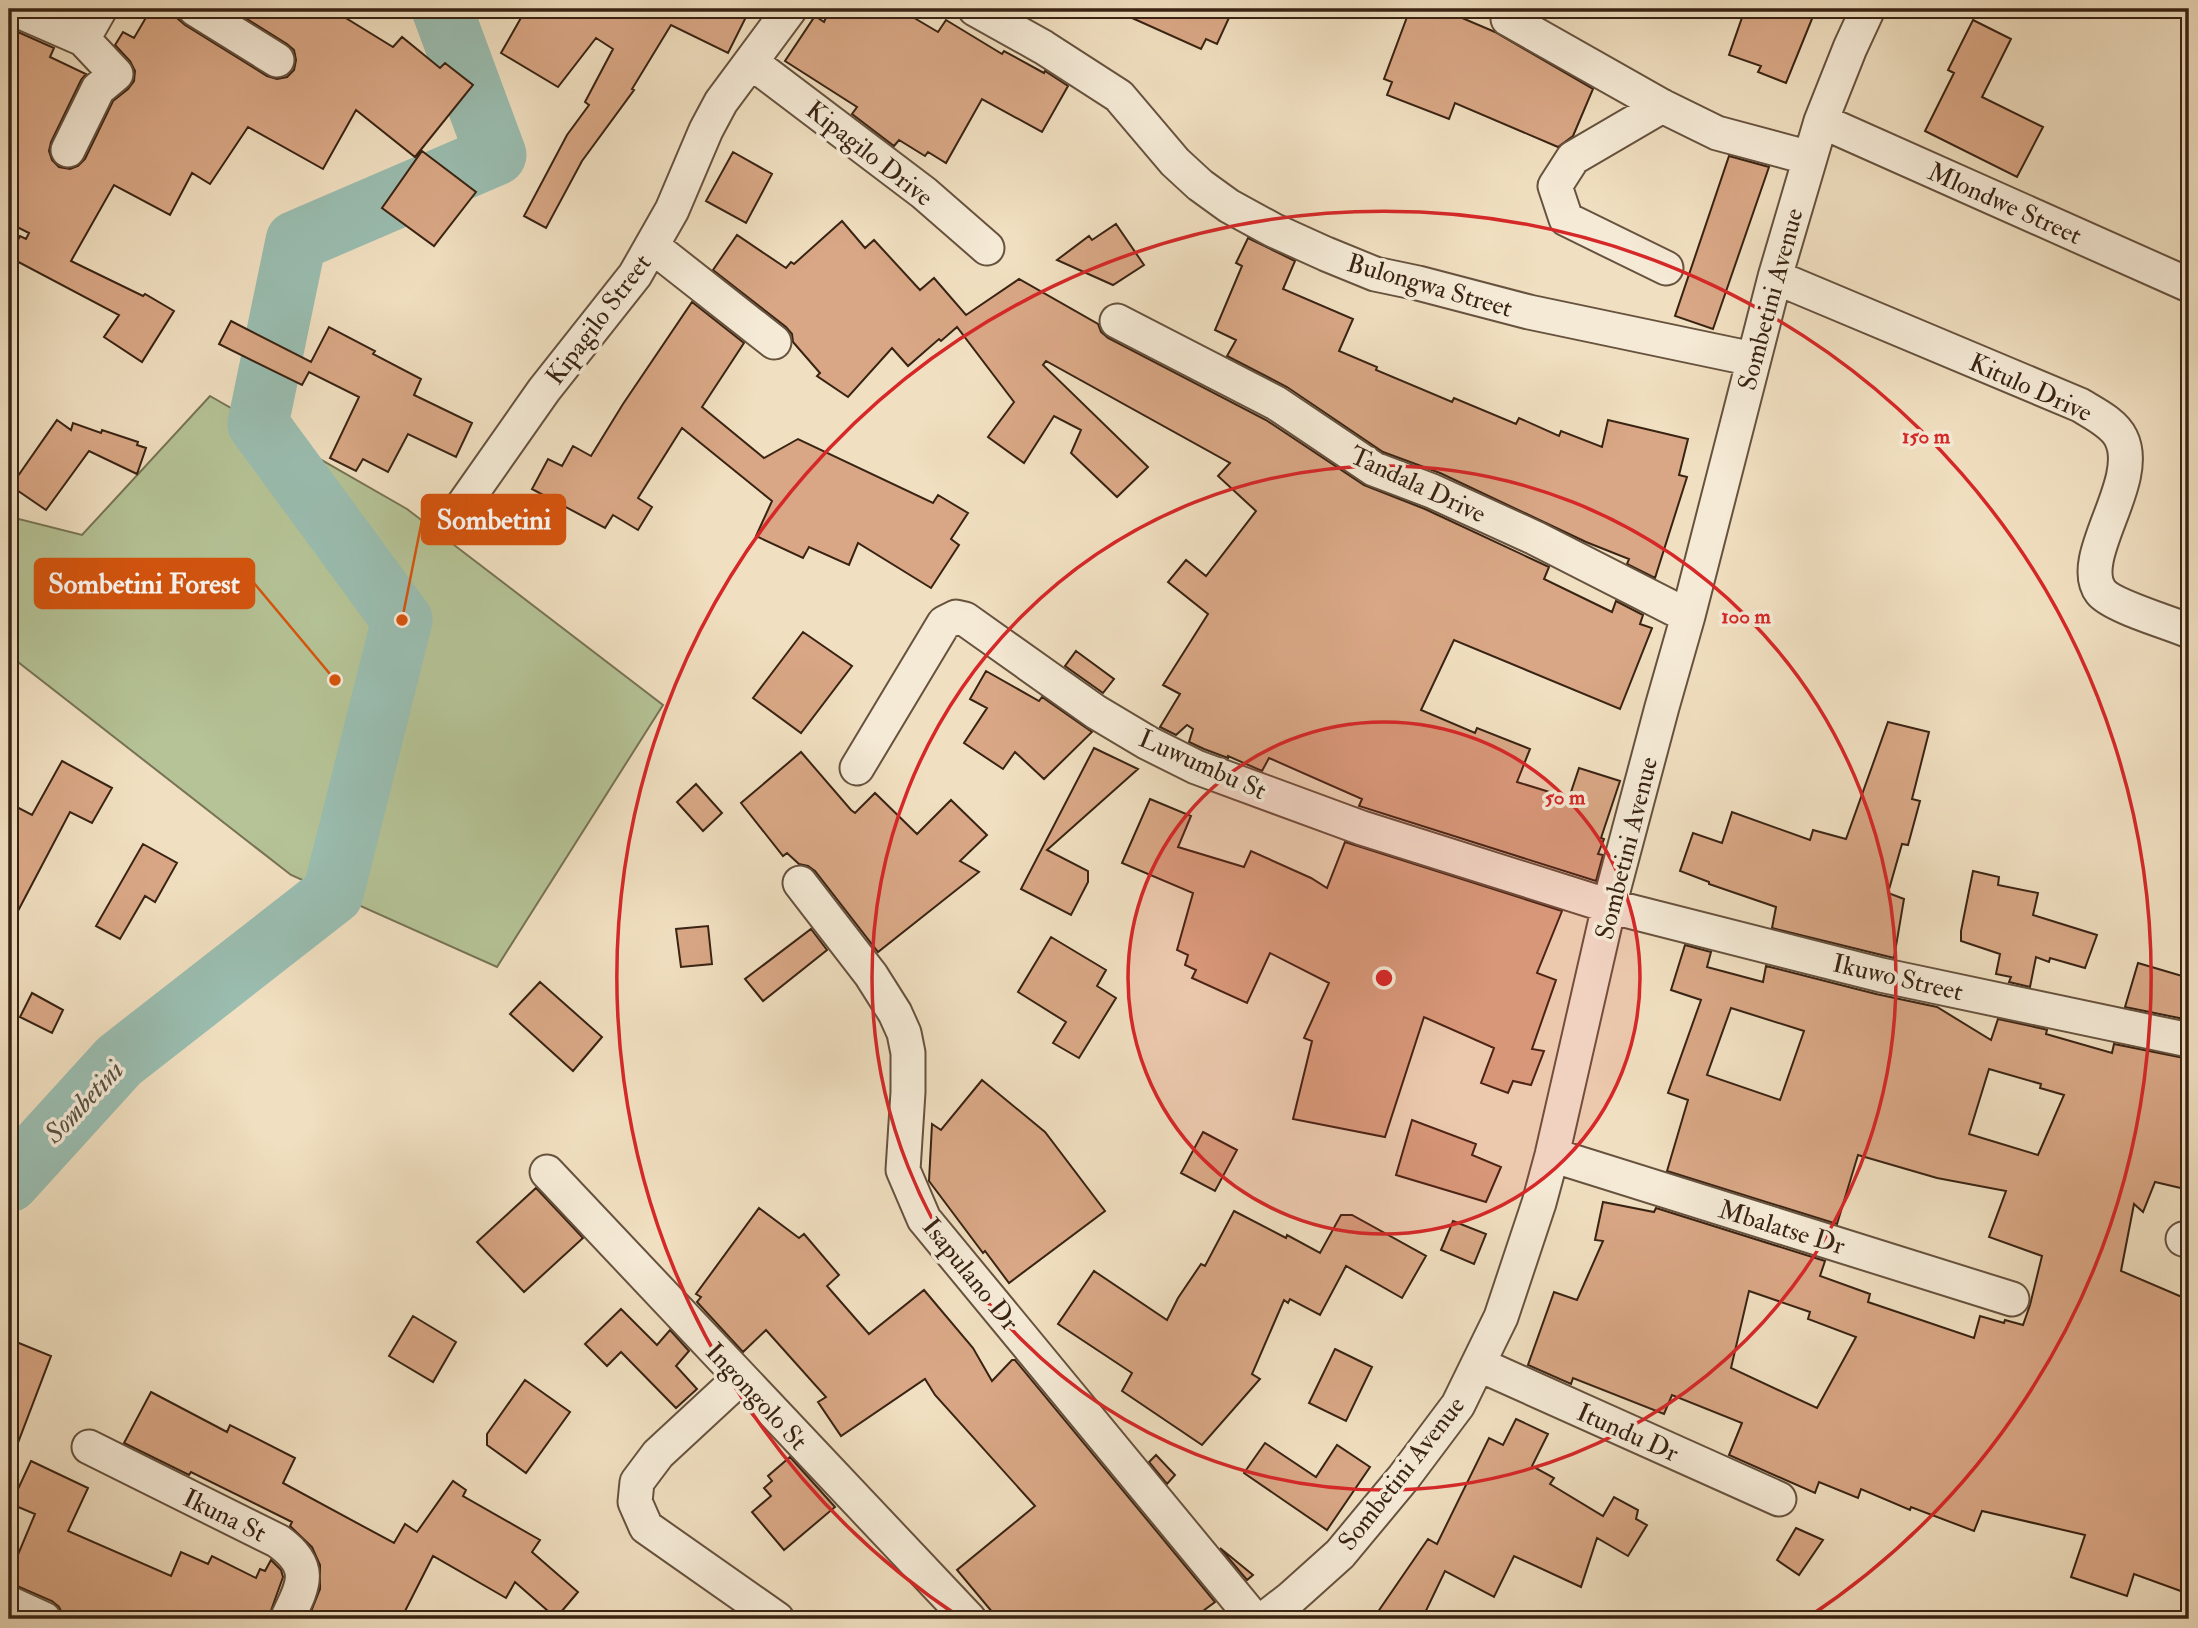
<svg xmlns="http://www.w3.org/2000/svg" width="2198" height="1628" font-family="'IM FELL Double Pica',serif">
<rect width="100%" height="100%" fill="#f0dfc0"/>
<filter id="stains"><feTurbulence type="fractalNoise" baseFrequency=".00286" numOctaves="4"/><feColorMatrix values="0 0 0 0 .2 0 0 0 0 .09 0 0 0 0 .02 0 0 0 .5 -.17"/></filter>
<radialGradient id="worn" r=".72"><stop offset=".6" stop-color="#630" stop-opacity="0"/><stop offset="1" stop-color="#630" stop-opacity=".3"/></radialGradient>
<path fill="#b5c396" stroke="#777354" stroke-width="2" d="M 210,396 L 407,509 L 663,705 L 497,967 L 291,875 L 9,655 L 9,528 L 19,519 L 82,535 Z"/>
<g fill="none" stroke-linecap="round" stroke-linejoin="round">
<path stroke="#9abdb0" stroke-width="61" d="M 9,1182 L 119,1061 L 333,894 L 402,620 L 258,424 L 296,241 L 496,155 L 442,9"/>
</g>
<path fill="#d9a785" stroke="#392313" stroke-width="2" fill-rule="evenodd" d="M 151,9 L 176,9 L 178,19 L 185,25 L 267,76 L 277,79 L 287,77 L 294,70 L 296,60 L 294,50 L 287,44 L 231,9 L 331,9 L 393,47 L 402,37 L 440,68 L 445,63 L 473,85 L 415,157 L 356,110 L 323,169 L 248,127 L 210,184 L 192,173 L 170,215 L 114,185 L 71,261 L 143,296 L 145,294 L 174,311 L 142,362 L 104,337 L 119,315 L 9,257 L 20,236 L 26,239 L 29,233 L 9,223 L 9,28 L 54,48 L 50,57 L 86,74 L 81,80 L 51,142 L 49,151 L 52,160 L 59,167 L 70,169 L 78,166 L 85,159 L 113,101 L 128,89 L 134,81 L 135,71 L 130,61 L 115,45 L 123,32 L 134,38 Z
M 526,9 L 750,9 L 728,53 L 671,25 L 632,89 L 634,90 L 582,161 L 546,228 L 524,216 L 567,135 L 589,105 L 585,102 L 613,49 L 596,38 L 558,87 L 501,53 Z
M 830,9 L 899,9 L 938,32 L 946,20 L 1002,54 L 1004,51 L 1044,73 L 1045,71 L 1068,86 L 1042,132 L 982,99 L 946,163 L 928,152 L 925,156 L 899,140 L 894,146 L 852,114 L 857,107 L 785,61 L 815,16 L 824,22 Z
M 1112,9 L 1233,9 L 1217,44 L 1206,39 L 1201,49 Z
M 1410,9 L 1465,9 L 1462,18 L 1495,32 L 1593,89 L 1573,136 L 1558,147 L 1455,103 L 1449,119 L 1387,95 L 1392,82 L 1384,79 Z
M 1745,9 L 1816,9 L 1786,83 L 1758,72 L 1761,66 L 1729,55 Z
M 1973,20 L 2011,39 L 1982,97 L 2043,127 L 2017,177 L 1925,131 L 1954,73 L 1948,70 Z
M 422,151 L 476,192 L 434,246 L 382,208 Z
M 733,152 L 772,174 L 746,223 L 706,201 Z
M 1729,156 L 1769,167 L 1713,329 L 1675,316 Z
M 842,221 L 865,248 L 874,240 L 920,290 L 934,278 L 966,315 L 1019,279 L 1098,324 L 1101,332 L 1108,338 L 1266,420 L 1364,485 L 1425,509 L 1549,567 L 1544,579 L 1612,612 L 1616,601 L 1643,615 L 1640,624 L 1652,628 L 1620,709 L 1454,640 L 1421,710 L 1475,733 L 1477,728 L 1530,749 L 1517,782 L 1569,798 L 1579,768 L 1620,781 L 1601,838 L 1604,839 L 1598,854 L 1603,855 L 1596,881 L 1359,806 L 1362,799 L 1269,758 L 1262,771 L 1228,756 L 1228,758 L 1204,749 L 1189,742 L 1193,729 L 1187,725 L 1176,735 L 1160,727 L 1180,694 L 1163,685 L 1208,614 L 1168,582 L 1186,560 L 1206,576 L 1256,511 L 1218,476 L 1230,463 L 1046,361 L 1043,365 L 1148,467 L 1117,497 L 1071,453 L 1081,430 L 1054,416 L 1024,463 L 988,437 L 1014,402 L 957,327 L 941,341 L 939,339 L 908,366 L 892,348 L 848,397 L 817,376 L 820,373 L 793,342 L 792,334 L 786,327 L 713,270 L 737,235 L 786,268 L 791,262 L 794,264 Z
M 1116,224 L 1144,265 L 1113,285 L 1057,260 L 1089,236 L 1092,240 Z
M 1248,238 L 1295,261 L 1283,289 L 1353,319 L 1339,351 L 1377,367 L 1376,370 L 1452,402 L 1454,398 L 1516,424 L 1519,418 L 1559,436 L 1561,431 L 1602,447 L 1608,420 L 1688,439 L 1679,475 L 1687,477 L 1655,578 L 1627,564 L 1629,559 L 1586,542 L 1440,473 L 1383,452 L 1287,387 L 1227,356 L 1236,340 L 1215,330 L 1242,266 L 1236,263 Z
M 692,302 L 744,343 L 702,407 L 764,458 L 798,439 L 933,503 L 938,495 L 968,513 L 951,539 L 959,545 L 931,588 L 858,543 L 849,565 L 809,547 L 803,558 L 756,536 L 772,501 L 682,428 L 638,498 L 652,507 L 638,530 L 613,515 L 605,528 L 532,489 L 548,459 L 562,466 L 573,446 L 591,456 L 623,404 Z
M 231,321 L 311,362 L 329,327 L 375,351 L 373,354 L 421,379 L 414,395 L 472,423 L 456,457 L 408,434 L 388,472 L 363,459 L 356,471 L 330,458 L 359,397 L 309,372 L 302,385 L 219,344 Z
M 57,420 L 71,430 L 73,423 L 101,433 L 102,430 L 138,442 L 137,445 L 146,448 L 137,474 L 89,451 L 46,510 L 11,486 Z
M 803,632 L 852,666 L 801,733 L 753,698 Z
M 1076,651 L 1114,679 L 1103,693 L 1065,666 Z
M 986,671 L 1039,701 L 1042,697 L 1092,732 L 1044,779 L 1015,752 L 1003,769 L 964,743 L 987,708 L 970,699 Z
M 1888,722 L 1929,732 L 1912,799 L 1920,801 L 1908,845 L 1902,844 L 1888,893 L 1904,899 L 1894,958 L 1772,928 L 1776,907 L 1709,884 L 1709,882 L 1680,871 L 1693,833 L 1722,843 L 1732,812 L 1810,840 L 1813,830 L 1846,839 Z
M 1094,748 L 1138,769 L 1047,850 L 1088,871 L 1088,882 L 1071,915 L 1021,889 Z
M 801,752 L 851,810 L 855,813 L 875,793 L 917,834 L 951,800 L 987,835 L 960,861 L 979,872 L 878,952 L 815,871 L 808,866 L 799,864 L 787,853 L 783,856 L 741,803 Z
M 62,761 L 112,788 L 92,823 L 70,812 L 9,928 L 9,803 L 32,815 Z
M 696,784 L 722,813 L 703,831 L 677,802 Z
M 1150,799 L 1191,816 L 1178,847 L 1244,867 L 1251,851 L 1311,878 L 1327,888 L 1345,842 L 1562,911 L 1537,973 L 1556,980 L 1532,1049 L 1544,1051 L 1531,1085 L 1513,1081 L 1508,1093 L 1481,1083 L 1494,1048 L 1424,1017 L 1385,1137 L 1293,1119 L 1312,1041 L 1304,1038 L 1329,983 L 1270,953 L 1247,1003 L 1192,978 L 1196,970 L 1185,965 L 1188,955 L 1177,950 L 1193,893 L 1122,863 Z
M 143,844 L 177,863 L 155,902 L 145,896 L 120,939 L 96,926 Z
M 1973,871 L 1999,877 L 1998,885 L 2038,893 L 2033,915 L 2097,935 L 2085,968 L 2050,958 L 2049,962 L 2036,957 L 2030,987 L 2009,982 L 2011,977 L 1996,974 L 2000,954 L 1961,941 L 1961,931 Z
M 708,926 L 712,964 L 681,967 L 676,929 Z
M 811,929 L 827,950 L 763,1001 L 745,979 Z
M 1051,937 L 1106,970 L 1097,986 L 1116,998 L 1079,1058 L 1053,1043 L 1066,1022 L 1018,992 Z
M 1685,945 L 1711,952 L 1707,967 L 1763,982 L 1766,966 L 1876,994 L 1937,1007 L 1991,1040 L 1998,1019 L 2044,1029 L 2047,1030 L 2046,1034 L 2112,1053 L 2114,1044 L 2189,1059 L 2189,1190 L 2155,1182 L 2143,1212 L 2134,1204 L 2121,1271 L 2189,1300 L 2189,1594 L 2134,1574 L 2127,1596 L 2071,1577 L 2085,1535 L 1982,1511 L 1974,1531 L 1911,1507 L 1910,1510 L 1861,1489 L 1858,1498 L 1819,1482 L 1815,1493 L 1729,1455 L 1742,1423 L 1672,1395 L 1664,1414 L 1573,1378 L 1571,1384 L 1528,1365 L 1554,1292 L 1577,1300 L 1603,1241 L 1595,1240 L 1603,1202 L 1654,1212 L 1656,1208 L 1825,1261 L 1820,1276 L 1870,1294 L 1868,1302 L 1974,1338 L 1980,1316 L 2004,1323 L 2005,1320 L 2023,1325 L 2030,1305 L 2042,1256 L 1989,1237 L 2006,1191 L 1937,1178 L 1858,1155 L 1837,1224 L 1667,1171 L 1688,1100 L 1668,1093 L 1701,1000 L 1671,990 ZM 1731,1008 L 1804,1031 L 1780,1100 L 1707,1075 ZM 1989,1069 L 2041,1084 L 2040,1088 L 2064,1095 L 2038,1155 L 1969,1134 ZM 1749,1291 L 1810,1312 L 1808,1319 L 1856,1337 L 1817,1408 L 1731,1368 Z
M 2138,963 L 2189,978 L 2189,1020 L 2125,1007 Z
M 540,982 L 602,1037 L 573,1071 L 510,1014 Z
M 32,993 L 63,1010 L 52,1033 L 20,1017 Z
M 982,1080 L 1045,1132 L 1105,1211 L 1009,1283 L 985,1251 L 983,1253 L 929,1181 L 932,1124 L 941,1130 Z
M 1412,1120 L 1476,1144 L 1472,1155 L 1501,1167 L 1486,1202 L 1396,1175 Z
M 1203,1132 L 1237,1150 L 1215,1191 L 1181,1173 Z
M 536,1188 L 583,1238 L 524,1292 L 477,1242 Z
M 759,1208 L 799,1238 L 804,1234 L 839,1275 L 827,1286 L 869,1334 L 924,1290 L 973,1348 L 992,1381 L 1012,1360 L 1015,1360 L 1215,1602 L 1192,1619 L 998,1619 L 957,1570 L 1035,1506 L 935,1395 L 925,1379 L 841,1436 L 818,1402 L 826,1397 L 766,1330 L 743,1352 L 697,1302 L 701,1297 L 696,1294 Z
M 1234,1211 L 1286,1238 L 1287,1235 L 1320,1253 L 1341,1215 L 1352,1215 L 1426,1256 L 1402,1298 L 1346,1266 L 1320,1315 L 1290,1299 L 1288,1303 L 1284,1300 L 1252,1374 L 1260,1379 L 1202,1445 L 1122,1391 L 1132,1373 L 1058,1324 L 1094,1271 L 1167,1320 L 1178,1298 L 1201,1264 L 1205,1266 Z
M 1453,1221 L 1486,1234 L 1474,1264 L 1441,1250 Z
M 621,1309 L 657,1345 L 670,1330 L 689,1351 L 676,1366 L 697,1389 L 676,1408 L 621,1352 L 607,1366 L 585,1344 Z
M 413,1316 L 456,1342 L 433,1382 L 389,1356 Z
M 9,1339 L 51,1356 L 11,1461 L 9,1460 Z
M 1335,1349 L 1372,1367 L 1346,1421 L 1309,1403 Z
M 525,1380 L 570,1412 L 526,1473 L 487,1445 L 487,1434 Z
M 151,1392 L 227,1432 L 230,1425 L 295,1458 L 283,1483 L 394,1543 L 405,1524 L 417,1532 L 453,1481 L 466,1490 L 463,1496 L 540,1540 L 532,1552 L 578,1592 L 556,1618 L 515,1582 L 506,1598 L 433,1556 L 401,1619 L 308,1619 L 320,1589 L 320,1565 L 312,1547 L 290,1526 L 292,1522 L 191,1472 L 189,1475 L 124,1443 Z
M 1516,1419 L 1548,1434 L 1532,1466 L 1554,1478 L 1550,1484 L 1603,1516 L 1614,1497 L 1638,1510 L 1636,1519 L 1647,1525 L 1628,1556 L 1597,1538 L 1581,1587 L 1514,1556 L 1494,1597 L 1445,1571 L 1422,1619 L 1373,1619 L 1428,1539 L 1437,1544 L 1489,1438 L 1503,1445 Z
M 1265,1443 L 1316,1477 L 1337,1445 L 1370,1467 L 1327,1530 L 1244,1473 Z
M 1156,1455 L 1175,1475 L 1167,1484 L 1149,1462 Z
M 790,1457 L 835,1507 L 784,1550 L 752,1512 L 771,1496 L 764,1488 L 772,1481 L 768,1476 Z
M 31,1461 L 88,1488 L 68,1531 L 171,1576 L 181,1552 L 208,1564 L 212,1556 L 256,1578 L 260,1569 L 265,1571 L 271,1560 L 281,1570 L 283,1577 L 268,1619 L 65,1619 L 59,1607 L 52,1601 L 17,1586 L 9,1584 L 9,1576 L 35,1514 L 11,1504 Z
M 1796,1528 L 1823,1540 L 1799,1575 L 1777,1560 Z
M 1220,1548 L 1253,1575 L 1247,1580 Z"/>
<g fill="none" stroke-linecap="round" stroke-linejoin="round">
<g stroke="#67523e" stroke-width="37">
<path id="minor" d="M 14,9 L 83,39 L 116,74 L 98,89 L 68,150
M 195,9 L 277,60
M 975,9 L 1043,47 L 1119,96 L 1175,162 L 1200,185 L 1229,206 L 1273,230 L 1326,254 L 1375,274 L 1418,283 L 1529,312 L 1753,359
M 1508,19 L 1662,106 L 1717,133 L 1810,158
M 83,39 L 100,9
M 751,62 L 924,193 L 987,248
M 1662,106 L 1573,158 L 1555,186 L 1566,219 L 1666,268
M 1821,121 L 2189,285
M 652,246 L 774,342
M 1775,277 L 2080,405 C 2093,413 2114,423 2121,438 C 2143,482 2075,558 2101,592 C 2112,606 2171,623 2189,631
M 1117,321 L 1276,403 L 1374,469 L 1432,491 L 1535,538 L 1688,616
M 457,514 L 544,390 L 635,275 L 672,210 L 706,130 L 721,102 L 790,9
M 857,768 L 944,623 L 956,617 L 965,619 L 1096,712 L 1148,743 L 1196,767 L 1362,828 L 1609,906 L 1881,975 L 2189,1040
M 800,883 L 871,975 L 895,1013 L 904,1033 L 908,1053 L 908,1092 L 903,1170 L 924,1219 L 1254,1619
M 1552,1155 L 2012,1299
M 547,1172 L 969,1619
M 2183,1239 L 2189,1241
M 1478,1364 L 1779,1499
M 740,1378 L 658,1454 L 637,1482 L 635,1502 L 646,1527 L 777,1619
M 89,1447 L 278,1541 C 314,1567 304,1584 287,1619
M 9,1603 L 44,1619
M 1264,1619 L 1291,1598 L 1340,1554 L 1404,1477 L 1458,1405 L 1501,1317 L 1539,1203 L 1552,1155 L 1609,906 L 1662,707 L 1688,616 L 1775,277 L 1821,121 L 1850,48 L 1868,9"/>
</g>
<use href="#minor" stroke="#f5ead6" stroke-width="33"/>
</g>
<circle cx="1384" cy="978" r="256" fill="#d62828" fill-opacity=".12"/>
<g fill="none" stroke="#d62828" stroke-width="3.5">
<circle cx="1384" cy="978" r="256"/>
<circle cx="1384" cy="978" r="512"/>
<path d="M961 1618A767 767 0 1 1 1807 1618"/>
</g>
<g text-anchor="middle" stroke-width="7" stroke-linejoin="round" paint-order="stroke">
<g font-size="26" fill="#392313" stroke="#f5ead6">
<text transform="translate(870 153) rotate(38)" y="9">Kipagilo Drive</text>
<text transform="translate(2005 203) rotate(24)" y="9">Mlondwe Street</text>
<text transform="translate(1430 285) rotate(16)" y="9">Bulongwa Street</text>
<text transform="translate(1770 299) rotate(-75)" y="9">Sombetini Avenue</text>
<text transform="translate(598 319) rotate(-53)" y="9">Kipagilo Street</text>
<text transform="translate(2031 387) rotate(24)" y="9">Kitulo Drive</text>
<text transform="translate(1418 484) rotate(25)" y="9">Tandala Drive</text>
<text transform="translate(1203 764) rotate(24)" y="9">Luwumbu St</text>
<text transform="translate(1626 848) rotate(-76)" y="9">Sombetini Avenue</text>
<text transform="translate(1898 977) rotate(13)" y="9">Ikuwo Street</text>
<text transform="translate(1782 1227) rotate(17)" y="9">Mbalatse Dr</text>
<text transform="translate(971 1274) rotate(51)" y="9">Isapulano Dr</text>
<text transform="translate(757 1396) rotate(47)" y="9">Ingongolo St</text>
<text transform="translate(1628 1432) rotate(24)" y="9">Itundu Dr</text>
<text transform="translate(1401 1473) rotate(-52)" y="9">Sombetini Avenue</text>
<text transform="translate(225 1515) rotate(26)" y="9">Ikuna St</text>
</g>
<g font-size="28" font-style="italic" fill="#565142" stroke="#f5ead6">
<text transform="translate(83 1101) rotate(-47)" y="10">Sombetini</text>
</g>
</g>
<circle cx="1384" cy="978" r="10" fill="#d62828" stroke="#f5ead6" stroke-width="3.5"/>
<g font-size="21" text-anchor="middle" font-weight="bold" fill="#d62828" stroke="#f5ead6" stroke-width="7" stroke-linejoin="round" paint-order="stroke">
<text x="1926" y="443">150 m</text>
<text x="1746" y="623">100 m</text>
<text x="1565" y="804">50 m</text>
</g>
<path fill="none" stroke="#d6540d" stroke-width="2.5" d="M402 620L422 520M335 680L254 583"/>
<g fill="#d6540d" stroke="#f5ead6" stroke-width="2.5">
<circle cx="402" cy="620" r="7"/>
<circle cx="335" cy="680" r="7"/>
</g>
<g fill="#d6540d" stroke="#d6540d" stroke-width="2.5">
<rect x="422" y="495" width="143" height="49" rx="7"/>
<rect x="35" y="559" width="219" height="49" rx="7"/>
</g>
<g font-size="28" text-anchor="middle" font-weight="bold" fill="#fff">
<text x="494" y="529">Sombetini</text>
<text x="144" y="593">Sombetini Forest</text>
</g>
<rect width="2198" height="1628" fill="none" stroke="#f0dfc0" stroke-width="35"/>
<rect x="10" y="10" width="2177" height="1607" fill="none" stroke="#392313" stroke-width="3.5"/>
<rect x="18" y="18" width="2163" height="1593" fill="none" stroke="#392313" stroke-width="2"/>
<rect width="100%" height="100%" filter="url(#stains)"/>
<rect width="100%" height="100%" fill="url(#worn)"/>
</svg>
